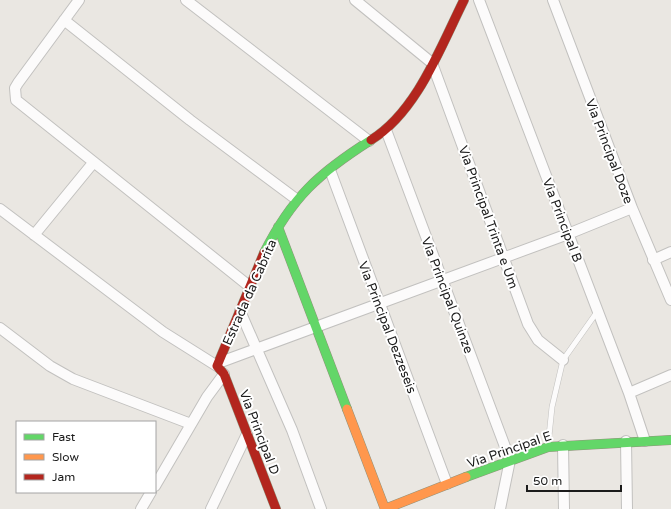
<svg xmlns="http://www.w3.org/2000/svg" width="671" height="509" font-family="'Varela Round',sans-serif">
<rect width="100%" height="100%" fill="#eae7e2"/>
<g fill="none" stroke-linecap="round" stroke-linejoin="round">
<g stroke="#c2c1bf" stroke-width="6">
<path id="lane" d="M 548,446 L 552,407 L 563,360 L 597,312"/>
</g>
<g stroke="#c2c1bf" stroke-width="12">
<path id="street" d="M 79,0 L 18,83 L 15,88 L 16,100 L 249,286
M 186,0 L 369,141
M 355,0 L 432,63 L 528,324 L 538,340 L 563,360
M 479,0 L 629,393 L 645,441
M 553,0 L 632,208 L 671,300
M 64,20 L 190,120 L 296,199
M 386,130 L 510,460 L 500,509
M 330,170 L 447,484
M 0,209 L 163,332 L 217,366
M 34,235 L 93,163
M 653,260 L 671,252
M 240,311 L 292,430 L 321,509
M 0,328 L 50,366 L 73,379 L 191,424
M 218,363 L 568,234 L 632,208
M 629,393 L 671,375
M 626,441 L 627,509
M 563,445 L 564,509
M 155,486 L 207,397 L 224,374
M 141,509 L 151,492
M 211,509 L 247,434"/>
</g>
<g stroke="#91927b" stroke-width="10">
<path id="fast" d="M 278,227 L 347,409
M 264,253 C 292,197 319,173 371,140
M 466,477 L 548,447 L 671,440"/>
</g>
<g stroke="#91927b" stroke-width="10">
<path id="slow" d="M 347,409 L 385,509 L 466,477"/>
</g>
<g stroke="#91927b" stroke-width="10">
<path id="jam" d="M 371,140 C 417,112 441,46 464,0
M 264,253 L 217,366 L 224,374 L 276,509"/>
</g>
<use href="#lane" stroke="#fcfbfb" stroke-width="5"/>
<use href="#street" stroke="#fcfbfb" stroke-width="10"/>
<use href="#fast" stroke="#63d668" stroke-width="9"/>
<use href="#slow" stroke="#ff974d" stroke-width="9"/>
<use href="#jam" stroke="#b3261e" stroke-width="9"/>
</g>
<g text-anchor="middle" stroke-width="4" stroke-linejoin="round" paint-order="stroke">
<g font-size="13" fill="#1b1b1b" stroke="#fff">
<text transform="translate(610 151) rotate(69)" y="5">Via Principal Doze</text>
<text transform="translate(489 217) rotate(70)" y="5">Via Principal Trinta e Um</text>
<text transform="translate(563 220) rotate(69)" y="5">Via Principal B</text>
<text transform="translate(249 292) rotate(-66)" y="5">Estrada da Cabrita</text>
<text transform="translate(448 295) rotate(69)" y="5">Via Principal Quinze</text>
<text transform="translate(388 327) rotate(69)" y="5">Via Principal Dezzeseis</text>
<text transform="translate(260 432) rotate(69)" y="5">Via Principal D</text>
<text transform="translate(509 449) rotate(-19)" y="5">Via Principal E</text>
</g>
</g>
<rect x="16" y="421" width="140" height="72" fill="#ffffff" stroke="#a4a4a4"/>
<rect x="24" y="434" width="20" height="6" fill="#63d668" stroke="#a4a4a4"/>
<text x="52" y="441" font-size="12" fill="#1b1b1b">Fast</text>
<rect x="24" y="454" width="20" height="6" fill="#ff974d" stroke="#a4a4a4"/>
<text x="52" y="461" font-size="12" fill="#1b1b1b">Slow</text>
<rect x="24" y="474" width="20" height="6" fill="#b3261e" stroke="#a4a4a4"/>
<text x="52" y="481" font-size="12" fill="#1b1b1b">Jam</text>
<path d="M527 485v6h94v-6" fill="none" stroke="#1b1b1b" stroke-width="2"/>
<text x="533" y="485" font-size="12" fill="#1b1b1b" stroke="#ffffff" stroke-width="3" paint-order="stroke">50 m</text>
</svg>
